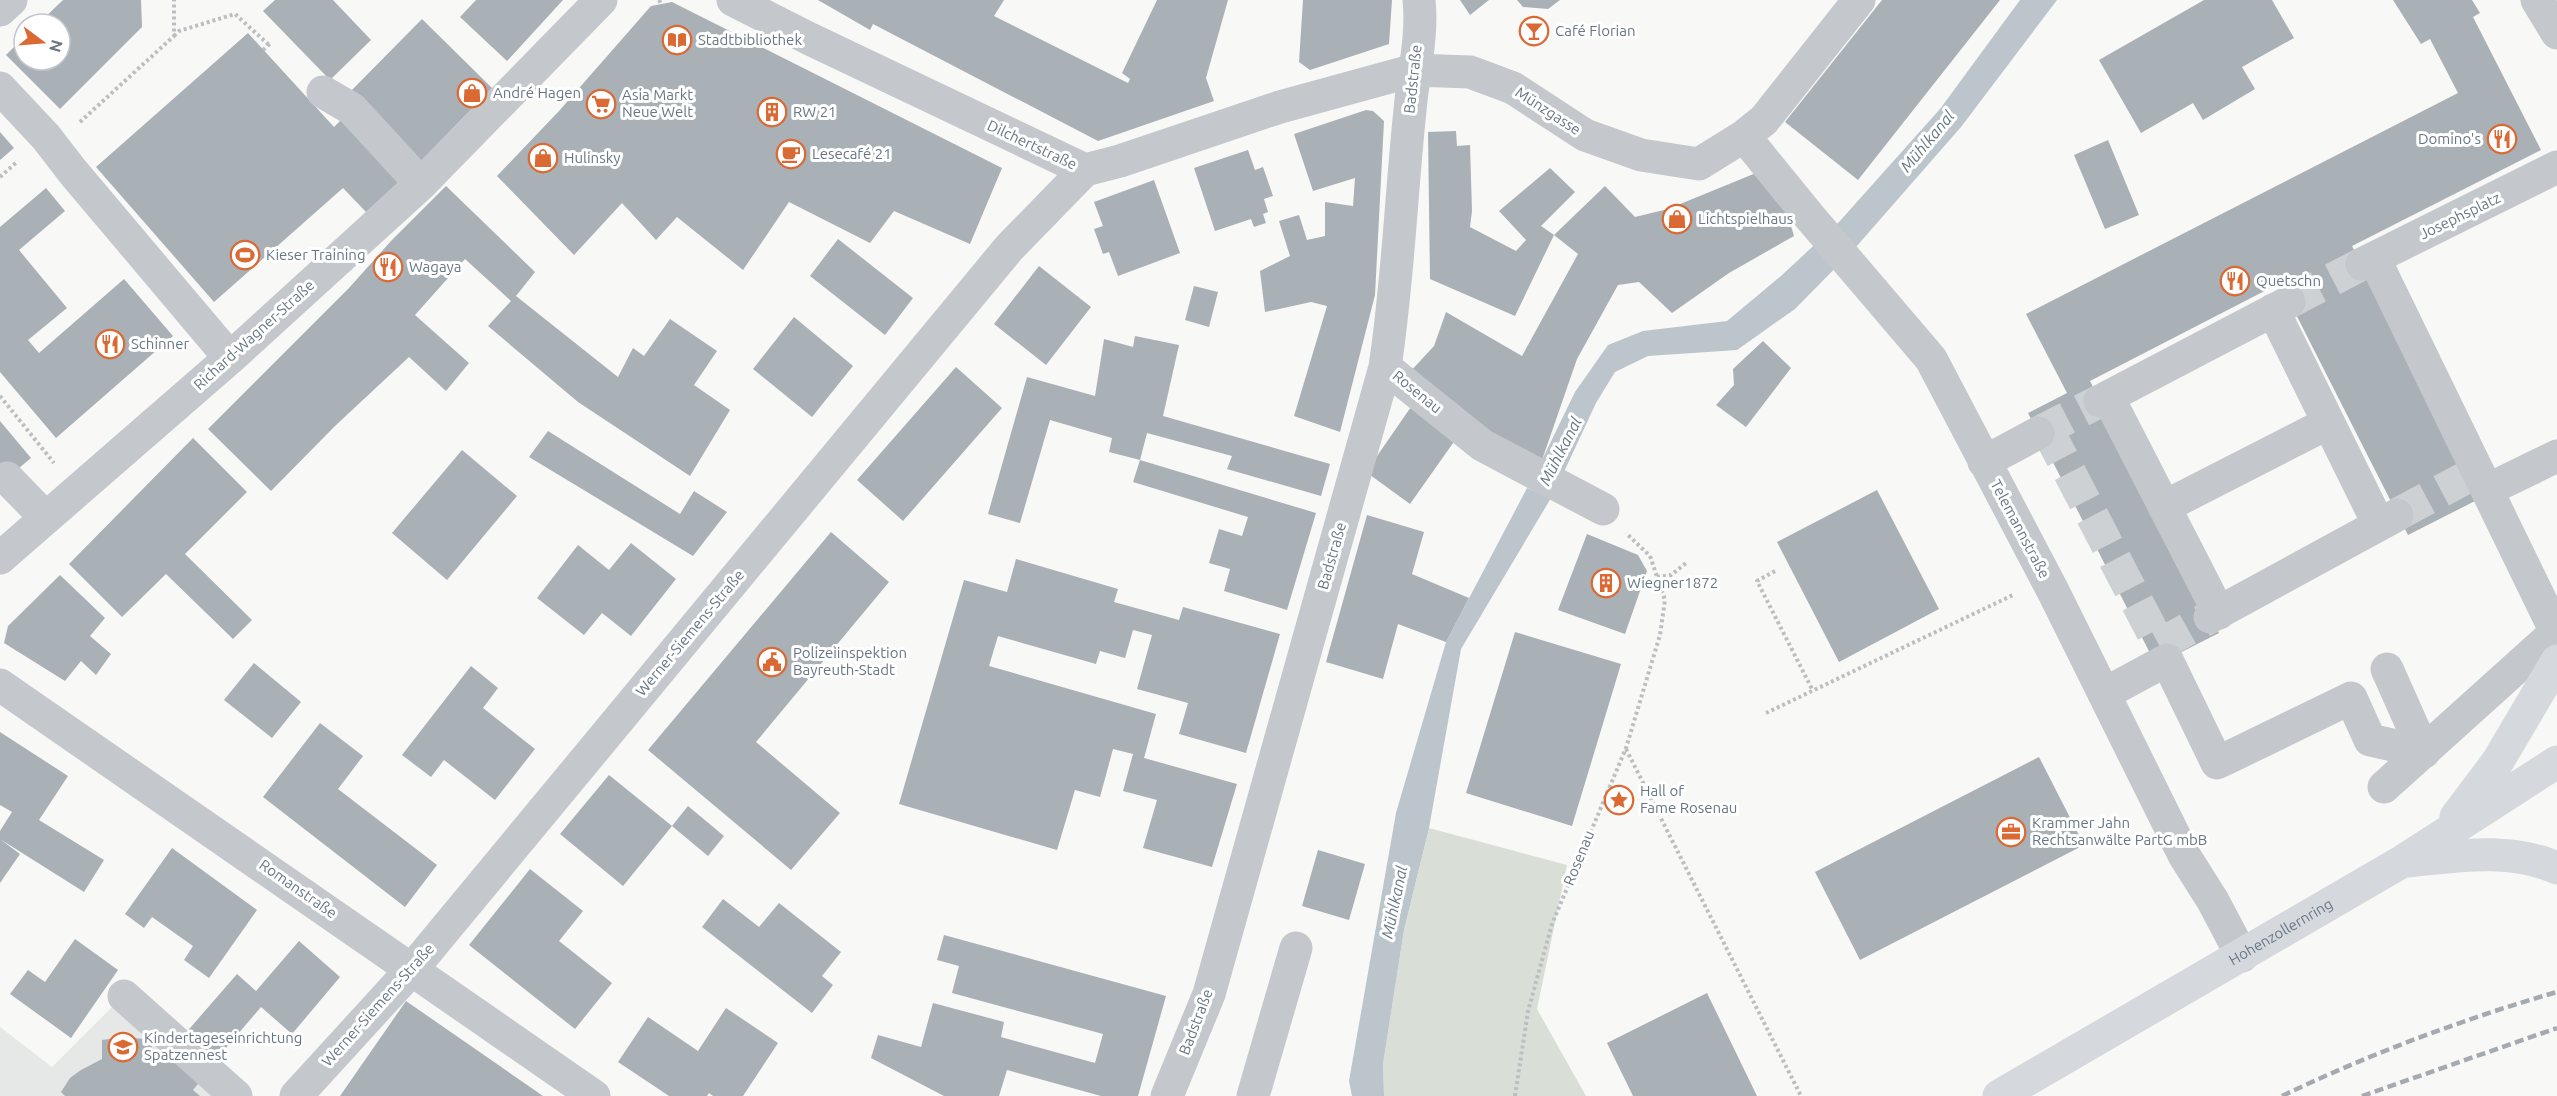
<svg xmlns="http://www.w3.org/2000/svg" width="2557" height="1096" font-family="Ubuntu,sans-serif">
<rect width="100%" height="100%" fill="#f8f8f6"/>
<path fill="#e6e7e7" d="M 119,1000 L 228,1096 L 0,1096 L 0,1027 L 52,1067 Z"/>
<path fill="#d9dfd7" d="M 1429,828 L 1567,865 L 1537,1009 L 1586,1096 L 1384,1096 L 1383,1064 L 1404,930 Z"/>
<path fill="#bcc5cb" d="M 2020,0 L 2057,0 L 1961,127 L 1856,247 L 1795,309 L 1737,350 L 1648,356 L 1615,372 L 1596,403 L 1563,474 L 1541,462 L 1575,392 L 1608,345 L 1643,331 L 1727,321 L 1781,276 L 1839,222 L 1940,109 Z
M 1527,488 L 1551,498 L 1461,649 L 1429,828 L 1404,930 L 1383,1064 L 1384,1096 L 1352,1096 L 1349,1081 L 1396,813 L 1446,642 Z"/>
<path fill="#a9b0b6" d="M 63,0 L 141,0 L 142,27 L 60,109 L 6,55 L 24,37 L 24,60 L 60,60 L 60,24 L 38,24 Z
M 275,0 L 333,0 L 371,40 L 330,80 L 263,11 Z
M 476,0 L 563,0 L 507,61 L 460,17 Z
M 818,0 L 1004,0 L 994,16 L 1128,83 L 1130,79 L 1122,73 L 1157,0 L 1228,0 L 1206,78 L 1214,101 L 1098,141 L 873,24 L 870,30 Z
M 1303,0 L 1392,0 L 1389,44 L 1310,70 L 1299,62 Z
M 1460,0 L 1489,0 L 1470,15 Z
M 1517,0 L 1560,0 L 1548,9 L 1523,7 Z
M 1882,0 L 2000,0 L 1858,180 L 1785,122 Z
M 2204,0 L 2272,0 L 2294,38 L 2242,67 L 2255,89 L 2203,120 L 2193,103 L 2141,133 L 2099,60 Z
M 2393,0 L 2472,0 L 2480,13 L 2473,17 L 2541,150 L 2352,246 L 2481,498 L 2408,535 L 2280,283 L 2090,381 L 2219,633 L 2156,665 L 2028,413 L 2067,393 L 2026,314 L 2458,93 L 2430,39 L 2421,44 Z
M 672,2 L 1002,168 L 970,244 L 894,211 L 870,243 L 789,202 L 743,270 L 677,217 L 656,240 L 622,203 L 574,255 L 497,176 L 559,111 L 651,6 Z
M 422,19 L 492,88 L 419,163 L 348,94 Z
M 248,33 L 334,127 L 345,116 L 402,179 L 366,212 L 343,188 L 214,302 L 96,167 Z
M 1366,110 L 1373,111 L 1384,121 L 1375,295 L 1340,432 L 1294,416 L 1327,306 L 1311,302 L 1265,312 L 1260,271 L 1290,256 L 1279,221 L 1299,215 L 1307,240 L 1325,236 L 1325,202 L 1353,206 L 1355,178 L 1313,191 L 1294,134 Z
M 1456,131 L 1457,146 L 1470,145 L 1472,211 L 1470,227 L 1516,251 L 1526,240 L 1499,211 L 1550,168 L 1575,192 L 1541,226 L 1554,235 L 1515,316 L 1430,279 L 1428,132 Z
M 0,132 L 14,148 L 0,160 Z
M 2108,140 L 2139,215 L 2105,229 L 2074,155 Z
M 1248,150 L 1255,170 L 1263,167 L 1273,196 L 1264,199 L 1268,212 L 1263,214 L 1266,223 L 1254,227 L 1251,219 L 1215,231 L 1194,168 Z
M 1756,173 L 1786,209 L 1794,236 L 1729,273 L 1672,313 L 1639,282 L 1618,285 L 1577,359 L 1542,460 L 1486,432 L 1409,373 L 1434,346 L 1446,312 L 1522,356 L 1578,254 L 1554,235 L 1605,186 L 1635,217 L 1668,209 Z
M 1154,180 L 1180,253 L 1118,276 L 1109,252 L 1103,254 L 1094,229 L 1103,226 L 1094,202 Z
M 446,186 L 535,272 L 516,296 L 618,377 L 633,348 L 644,356 L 670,319 L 717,351 L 694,385 L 730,410 L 690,476 L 578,402 L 488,326 L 511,301 L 465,259 L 415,315 L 469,363 L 446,391 L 409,357 L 335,426 L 271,491 L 208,429 L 349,288 L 391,241 Z
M 46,188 L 65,211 L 19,250 L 67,308 L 28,340 L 39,353 L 124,279 L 173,336 L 56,438 L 0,372 L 0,227 Z
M 838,239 L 913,298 L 885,335 L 810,276 Z
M 1039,266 L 1091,307 L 1046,365 L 994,324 Z
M 1194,286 L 1218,292 L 1209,327 L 1185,320 Z
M 794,317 L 853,366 L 812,417 L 753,369 Z
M 1135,336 L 1179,345 L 1163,416 L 1330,464 L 1321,496 L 1227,469 L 1232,456 L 1147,433 L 1140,460 L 1109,452 L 1112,438 L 1050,420 L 1020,523 L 988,514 L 1027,377 L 1095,396 L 1104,339 L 1133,347 Z
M 1763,341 L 1791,368 L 1746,427 L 1716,405 L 1734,385 L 1733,369 Z
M 956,367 L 1002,408 L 903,521 L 857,480 Z
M 1413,404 L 1458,436 L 1410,504 L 1366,472 Z
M 0,421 L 31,458 L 0,484 Z
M 548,431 L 680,514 L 694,491 L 727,512 L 693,556 L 529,457 Z
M 193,438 L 247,492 L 185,554 L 252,620 L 233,639 L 166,574 L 122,617 L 69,564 Z
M 462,450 L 517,496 L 447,580 L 392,533 Z
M 1140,460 L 1316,513 L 1287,610 L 1224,591 L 1230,569 L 1209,563 L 1219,529 L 1242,536 L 1248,517 L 1133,482 Z
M 1877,490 L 1939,609 L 1839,662 L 1777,542 Z
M 1367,515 L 1424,532 L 1412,574 L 1469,598 L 1446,642 L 1398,624 L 1383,679 L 1326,662 Z
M 831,532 L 889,582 L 756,742 L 840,813 L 791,870 L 648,750 Z
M 1587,534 L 1638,555 L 1647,571 L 1625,634 L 1558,610 Z
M 631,543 L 676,579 L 631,636 L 602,613 L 584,635 L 537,598 L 578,545 L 609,570 Z
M 1016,559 L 1118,589 L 1114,602 L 1179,620 L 1183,607 L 1280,634 L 1246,753 L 1179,734 L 1188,703 L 1137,689 L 1152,635 L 1133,630 L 1125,658 L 1100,651 L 1096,664 L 998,636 L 989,666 L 1156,714 L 1144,758 L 1237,784 L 1212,867 L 1143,848 L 1157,800 L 1123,791 L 1133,754 L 1113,749 L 1100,797 L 1075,790 L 1057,850 L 899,804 L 964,580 L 1007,592 Z
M 60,575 L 105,618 L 90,636 L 111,654 L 96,675 L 81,661 L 65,681 L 4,643 L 8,626 Z
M 1515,632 L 1621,664 L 1572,826 L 1466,793 Z
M 254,663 L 301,702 L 272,738 L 224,700 Z
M 471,666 L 498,688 L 483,708 L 535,749 L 495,800 L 444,760 L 431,777 L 402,755 Z
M 320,723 L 363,756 L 338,789 L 437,865 L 405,907 L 263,797 Z
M 0,732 L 68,776 L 39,820 L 104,860 L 84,892 L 0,839 L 0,831 L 12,812 L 0,805 Z
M 2039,757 L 2084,845 L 1860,960 L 1815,872 Z
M 609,775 L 672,826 L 623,886 L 560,834 Z
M 688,806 L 724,836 L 708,856 L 672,826 Z
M 0,839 L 20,854 L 0,883 Z
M 172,848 L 257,910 L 209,978 L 184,960 L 193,946 L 152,917 L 144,928 L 125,914 Z
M 1318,850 L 1365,864 L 1349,920 L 1302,906 Z
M 530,869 L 583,911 L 559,941 L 612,983 L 575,1029 L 469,945 Z
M 723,899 L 759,927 L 779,903 L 841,952 L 822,976 L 833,985 L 812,1013 L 702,927 Z
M 944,935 L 1166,996 L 1138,1096 L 1101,1096 L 1007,1070 L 999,1096 L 944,1096 L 871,1058 L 878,1035 L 921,1047 L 933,1003 L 1004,1022 L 1001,1037 L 1095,1063 L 1103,1034 L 952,993 L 959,966 L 937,960 Z
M 75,939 L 118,970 L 71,1038 L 10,994 L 28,970 L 45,982 Z
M 299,941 L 340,977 L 292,1034 L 261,1007 L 214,1062 L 184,1035 L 237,974 L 256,991 Z
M 1707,993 L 1757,1096 L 1633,1096 L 1607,1043 Z
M 406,1001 L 543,1096 L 340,1096 Z
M 726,1008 L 778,1043 L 743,1096 L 713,1096 L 709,1093 L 707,1096 L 669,1096 L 618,1062 L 648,1017 L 698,1051 Z
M 125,1037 L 153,1040 L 150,1056 L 177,1063 L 202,1079 L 193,1090 L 200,1096 L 65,1096 L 61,1092 L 70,1078 L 81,1070 L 102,1059 L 102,1040 Z"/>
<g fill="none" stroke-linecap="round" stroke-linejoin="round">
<path stroke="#cdd1d4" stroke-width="33" stroke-dasharray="33 16" stroke-linecap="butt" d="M 2289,302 L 2362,264
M 2047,429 L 2167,660
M 2038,433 L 2100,401
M 2398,514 L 2469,476
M 2159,645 L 2210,617"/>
<path stroke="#bcbec1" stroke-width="4" stroke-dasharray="3 3" stroke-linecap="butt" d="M 659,0 L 661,4
M 174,36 L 179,31 L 235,14 L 269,45
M 263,50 L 272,42
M 80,122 L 174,36 L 174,0
M 0,177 L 18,161
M 0,396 L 54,463
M 1775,571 L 1757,581 L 1813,691
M 1657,577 L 1671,575 L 1686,563
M 1766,713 L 2013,595
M 1626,749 L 1801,1096
M 1515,1096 L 1528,1011 L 1552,924 L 1626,748 L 1660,635 L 1665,600 L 1650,556 L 1626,533"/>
<path stroke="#c4c7cb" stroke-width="33" d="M 733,0 L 810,39 L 1085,170 L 1120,161 L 1280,107 L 1415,70 L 1470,72 L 1513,88 L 1585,135 L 1641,155 L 1699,164 L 1744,136 L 1764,120 L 1859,0
M 2537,0 L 2557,33
M 0,10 L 11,0
M 0,88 L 46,137 L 73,172 L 230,358
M 323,92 L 352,109 L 421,184
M 1744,136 L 1809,216 L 1931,359 L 2054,593 L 2184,855 L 2213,901 L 2242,956
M 2374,258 L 2556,632 L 2384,787
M 2362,264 L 2557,167
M 2273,310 L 2379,525
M 1385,367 L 1482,445 L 1603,509
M 2108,397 L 2219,613
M 2100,401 L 2289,302
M 1984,462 L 2038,433
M 7,478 L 46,518
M 2487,490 L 2557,456
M 2164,507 L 2328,423
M 0,558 L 230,358 L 421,184 L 601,0
M 2210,617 L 2397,515
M 2387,669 L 2424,752
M 0,685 L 594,1096
M 2104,694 L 2167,660 L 2217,763 L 2351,698 L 2370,740 L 2424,752
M 124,996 L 236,1096
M 296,1096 L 413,968 L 1009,248 L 1085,170
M 1167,1096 L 1209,994 L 1385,367 C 1398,281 1401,196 1410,110 C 1413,74 1423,36 1419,0
M 1253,1096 L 1296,948"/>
<g stroke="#d5d9dd" stroke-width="33">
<path d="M 2456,817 L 2498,761 L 2557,661"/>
<path d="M 2408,861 C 2458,856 2510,847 2557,868"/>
<path id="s1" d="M 1999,1096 L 2403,861 L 2557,762"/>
</g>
<path stroke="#a5aab0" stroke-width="4.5" stroke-dasharray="9 4.5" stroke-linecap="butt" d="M 2282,1096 C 2367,1055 2466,1018 2557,992
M 2362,1096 L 2557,1028"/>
</g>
<defs>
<g id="bar-ring" transform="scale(1.5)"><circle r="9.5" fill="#fff" stroke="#da6934" stroke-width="1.5"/><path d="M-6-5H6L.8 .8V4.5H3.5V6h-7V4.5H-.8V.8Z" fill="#da6934"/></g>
<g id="library-ring" transform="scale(1.5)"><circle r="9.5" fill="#fff" stroke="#da6934" stroke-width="1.5"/><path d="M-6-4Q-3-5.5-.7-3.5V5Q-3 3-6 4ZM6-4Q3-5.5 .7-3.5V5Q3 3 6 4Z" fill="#da6934"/></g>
<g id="shop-ring" transform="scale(1.5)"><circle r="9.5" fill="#fff" stroke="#da6934" stroke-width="1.5"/><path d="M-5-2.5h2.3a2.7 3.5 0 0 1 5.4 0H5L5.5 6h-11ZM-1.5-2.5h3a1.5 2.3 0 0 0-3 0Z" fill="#da6934"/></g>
<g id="supermarket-ring" transform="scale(1.5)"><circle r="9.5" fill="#fff" stroke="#da6934" stroke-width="1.5"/><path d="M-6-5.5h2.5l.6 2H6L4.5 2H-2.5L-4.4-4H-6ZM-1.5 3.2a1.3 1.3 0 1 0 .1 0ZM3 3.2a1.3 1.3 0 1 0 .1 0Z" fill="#da6934"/></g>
<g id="building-ring" transform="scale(1.5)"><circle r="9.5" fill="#fff" stroke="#da6934" stroke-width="1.5"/><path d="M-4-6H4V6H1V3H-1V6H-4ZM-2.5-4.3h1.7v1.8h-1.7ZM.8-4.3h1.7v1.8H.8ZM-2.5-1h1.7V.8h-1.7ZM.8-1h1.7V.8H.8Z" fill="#da6934"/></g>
<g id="restaurant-ring" transform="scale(1.5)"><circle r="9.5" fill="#fff" stroke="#da6934" stroke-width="1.5"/><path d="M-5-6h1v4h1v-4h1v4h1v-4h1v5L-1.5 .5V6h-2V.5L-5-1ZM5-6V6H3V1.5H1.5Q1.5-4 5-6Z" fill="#da6934"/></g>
<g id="cafe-ring" transform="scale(1.5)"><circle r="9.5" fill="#fff" stroke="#da6934" stroke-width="1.5"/><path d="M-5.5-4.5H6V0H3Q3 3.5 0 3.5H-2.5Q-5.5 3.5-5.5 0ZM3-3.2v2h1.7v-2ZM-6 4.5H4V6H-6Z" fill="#da6934"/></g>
<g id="stadium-ring" transform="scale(1.5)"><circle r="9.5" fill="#fff" stroke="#da6934" stroke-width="1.5"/><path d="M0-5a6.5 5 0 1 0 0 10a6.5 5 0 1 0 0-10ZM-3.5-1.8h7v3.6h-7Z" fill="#da6934"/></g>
<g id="civic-ring" transform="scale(1.5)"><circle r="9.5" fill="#fff" stroke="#da6934" stroke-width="1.5"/><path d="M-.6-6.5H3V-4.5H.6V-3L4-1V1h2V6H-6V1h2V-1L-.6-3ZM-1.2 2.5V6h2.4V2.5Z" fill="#da6934"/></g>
<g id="sight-ring" transform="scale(1.5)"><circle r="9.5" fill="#fff" stroke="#da6934" stroke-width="1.5"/><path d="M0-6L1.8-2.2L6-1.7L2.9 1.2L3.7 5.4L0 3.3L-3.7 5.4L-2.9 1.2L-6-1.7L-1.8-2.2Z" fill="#da6934"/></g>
<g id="office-ring" transform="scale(1.5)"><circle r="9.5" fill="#fff" stroke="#da6934" stroke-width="1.5"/><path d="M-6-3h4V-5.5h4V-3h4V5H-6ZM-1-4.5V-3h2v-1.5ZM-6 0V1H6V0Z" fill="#da6934"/></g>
<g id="school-ring" transform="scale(1.5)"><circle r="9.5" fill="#fff" stroke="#da6934" stroke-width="1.5"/><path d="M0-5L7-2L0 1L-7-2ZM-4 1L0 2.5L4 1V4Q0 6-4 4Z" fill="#da6934"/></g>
</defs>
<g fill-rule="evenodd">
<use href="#bar-ring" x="1534" y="31"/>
<use href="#library-ring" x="677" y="40"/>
<use href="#shop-ring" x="472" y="93"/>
<use href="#supermarket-ring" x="601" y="104"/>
<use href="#building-ring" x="772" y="112"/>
<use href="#restaurant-ring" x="2502" y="139"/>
<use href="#cafe-ring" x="791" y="154"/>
<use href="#shop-ring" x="543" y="158"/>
<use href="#shop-ring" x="1677" y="219"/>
<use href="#stadium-ring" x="245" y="255"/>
<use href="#restaurant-ring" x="388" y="267"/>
<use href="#restaurant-ring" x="2235" y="281"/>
<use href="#restaurant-ring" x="110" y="344"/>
<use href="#building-ring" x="1606" y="583"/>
<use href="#civic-ring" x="772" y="662"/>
<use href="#sight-ring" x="1619" y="800"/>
<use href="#office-ring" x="2011" y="832"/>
<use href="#school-ring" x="123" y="1047"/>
</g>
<g text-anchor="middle" stroke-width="6" stroke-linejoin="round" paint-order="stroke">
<g font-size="15" fill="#697685" stroke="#fff" text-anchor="start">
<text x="1555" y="36">Café Florian</text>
<text x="698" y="45">Stadtbibliothek</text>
<text x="493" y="98">André Hagen</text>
<text x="622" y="100">Asia Markt<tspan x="622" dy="17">Neue Welt</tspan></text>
<text x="793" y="117">RW 21</text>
<text x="2481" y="144" text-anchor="end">Domino's</text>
<text x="812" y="159">Lesecafé 21</text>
<text x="564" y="163">Hulinsky</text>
<text x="1698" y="224">Lichtspielhaus</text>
<text x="266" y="260">Kieser Training</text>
<text x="409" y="272">Wagaya</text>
<text x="2256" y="286">Quetschn</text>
<text x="131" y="349">Schinner</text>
<text x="1627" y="588">Wiegner1872</text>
<text x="793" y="658">Polizeiinspektion<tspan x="793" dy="17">Bayreuth-Stadt</tspan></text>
<text x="1640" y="796">Hall of<tspan x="1640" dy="17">Fame Rosenau</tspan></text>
<text x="2032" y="828">Krammer Jahn<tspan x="2032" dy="17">Rechtsanwälte PartG mbB</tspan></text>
<text x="144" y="1043">Kindertageseinrichtung<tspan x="144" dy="17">Spatzennest</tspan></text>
</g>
<g font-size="15" fill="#697685" stroke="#fff">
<text transform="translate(1413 79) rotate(-84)" y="5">Badstraße</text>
<text transform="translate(1548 111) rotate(33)" y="5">Münzgasse</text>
<text transform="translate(1032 145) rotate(25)" y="5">Dilchertstraße</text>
<text transform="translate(2460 216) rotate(-26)" y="5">Josephsplatz</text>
<text transform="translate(254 335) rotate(-42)" y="5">Richard-Wagner-Straße</text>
<text transform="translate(1417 392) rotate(39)" y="5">Rosenau</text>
<text transform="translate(2020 529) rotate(62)" y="5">Telemannstraße</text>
<text transform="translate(1332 556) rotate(-74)" y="5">Badstraße</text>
<text transform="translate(690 633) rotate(-50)" y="5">Werner-Siemens-Straße</text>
<text transform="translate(1579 858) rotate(-68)" y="5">Rosenau</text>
<text transform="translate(298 889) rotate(35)" y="5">Romanstraße</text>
<text dy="5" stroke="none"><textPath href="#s1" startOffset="326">Hohenzollernring</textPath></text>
<text transform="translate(378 1005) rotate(-48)" y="5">Werner-Siemens-Straße</text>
<text transform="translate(1196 1022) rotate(-69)" y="5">Badstraße</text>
</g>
<g font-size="16" font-style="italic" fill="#657781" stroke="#fff">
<text transform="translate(1927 141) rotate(-50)" y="6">Mühlkanal</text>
<text transform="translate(1560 451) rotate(-63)" y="6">Mühlkanal</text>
<text transform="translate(1394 902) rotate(-78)" y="6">Mühlkanal</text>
</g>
</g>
<g transform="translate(42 42) rotate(106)"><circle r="28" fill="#ffffff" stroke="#c3c8ce" stroke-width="1.5"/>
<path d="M0-4.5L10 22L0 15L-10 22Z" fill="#da6934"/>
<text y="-9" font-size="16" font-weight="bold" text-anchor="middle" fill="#697685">N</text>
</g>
</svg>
